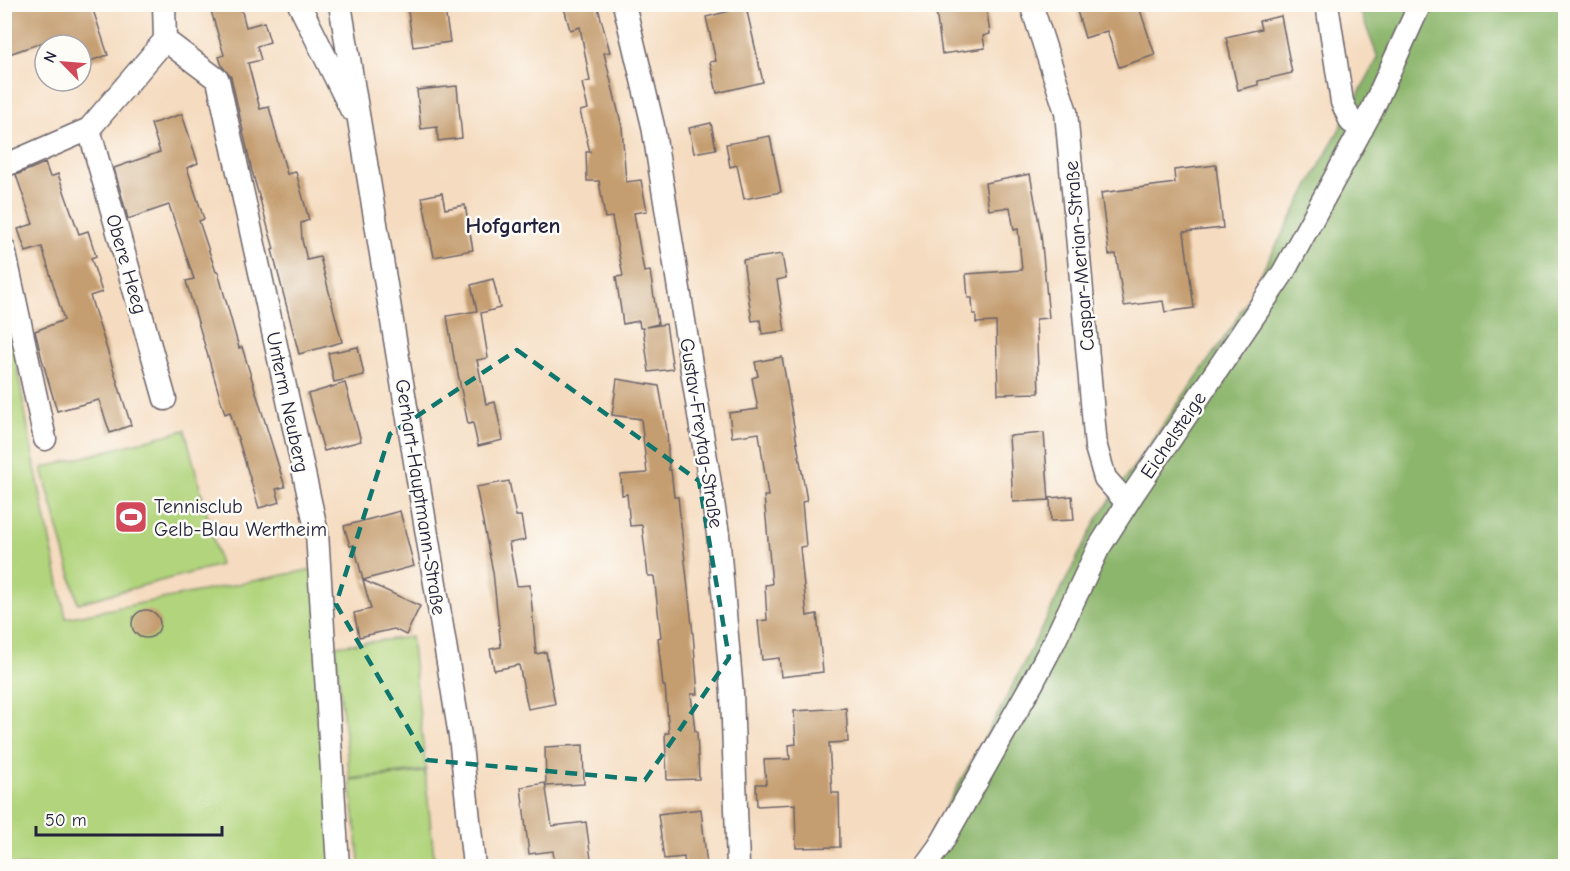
<svg xmlns="http://www.w3.org/2000/svg" width="1570" height="871" font-family="'Comic Neue',sans-serif">
<rect width="100%" height="100%" fill="#fdfcf7"/>
<filter id="ink" filterUnits="userSpaceOnUse"><feTurbulence type="fractalNoise" baseFrequency=".0167" numOctaves="2"/><feDisplacementMap in="SourceGraphic" scale="12" xChannelSelector="R" yChannelSelector="G"/><feConvolveMatrix kernelMatrix="1 2 1 2 8 2 1 2 1" color-interpolation-filters="sRGB"/></filter>
<filter id="wash" filterUnits="userSpaceOnUse"><feTurbulence type="fractalNoise" baseFrequency=".008" numOctaves="4" result="noise"/><feDisplacementMap in="SourceGraphic" scale="24" xChannelSelector="R" yChannelSelector="G"/><feGaussianBlur stdDeviation="1.35" result="paint"/><feColorMatrix in="noise" values="0 0 0 0 0 0 0 0 0 0 0 0 0 0 0 0 0 1.4 0 .05"/><feComposite in="paint" operator="in"/></filter>
<g filter="url(#wash)">
<rect width="100%" height="100%" fill="#f5dbbf"/>
<path fill="#b1d47c" stroke="#6a7b5c" stroke-width="1.5" d="M 4,293 L 33,457 L 66,618 L 319,568 L 338,866 L 5,866 Z
M 185,430 L 220,565 L 78,603 L 42,468 Z
M 411,637 L 426,770 L 350,779 L 335,646 Z
M 425,772 L 435,866 L 360,866 L 350,780 Z"/>
<path fill="#8cb66c" stroke="#576c54" stroke-width="1.5" d="M 1358,5 L 1565,5 L 1565,866 L 913,866 L 999,712 L 1097,519 L 1232,327 L 1378,58 Z"/>
<g id="blocks">
<path fill="#c49d6f" d="M 4,4 L 91,4 L 108,55 L 81,64 L 81,45 L 71,45 L 67,34 L 9,54 L 4,42 Z
M 209,4 L 240,4 L 246,27 L 264,22 L 270,42 L 257,46 L 261,60 L 248,63 L 260,109 L 269,107 L 287,174 L 296,172 L 309,220 L 301,223 L 302,240 L 307,260 L 320,257 L 342,342 L 299,354 L 272,250 L 274,249 L 252,171 L 231,77 L 222,66 L 219,57 L 224,55 Z
M 407,4 L 444,4 L 450,42 L 413,47 Z
M 563,4 L 597,4 L 610,52 L 604,53 L 622,127 L 626,182 L 641,180 L 647,211 L 634,213 L 644,272 L 650,271 L 658,324 L 646,327 L 666,324 L 673,369 L 649,372 L 643,328 L 640,328 L 639,321 L 623,324 L 616,277 L 623,276 L 612,217 L 605,218 L 599,181 L 587,181 L 586,152 L 590,152 L 580,111 L 588,109 L 582,83 L 590,81 L 580,27 L 570,30 Z
M 935,4 L 986,4 L 990,34 L 983,36 L 985,48 L 942,54 Z
M 1075,4 L 1101,4 L 1103,11 L 1123,4 L 1138,4 L 1155,55 L 1119,67 L 1107,31 L 1085,38 Z
M 746,7 L 763,82 L 717,93 L 710,62 L 716,61 L 706,17 Z
M 1281,16 L 1292,73 L 1258,81 L 1258,85 L 1238,90 L 1226,37 L 1261,29 L 1259,21 Z
M 457,86 L 462,138 L 438,141 L 437,127 L 421,129 L 417,90 Z
M 182,114 L 198,163 L 187,168 L 204,219 L 199,221 L 216,272 L 218,272 L 239,348 L 242,347 L 285,487 L 276,489 L 280,502 L 259,508 L 230,412 L 225,414 L 219,394 L 186,281 L 194,279 L 169,205 L 128,219 L 114,168 L 160,152 L 151,124 Z
M 711,123 L 716,149 L 694,153 L 689,128 Z
M 770,136 L 781,192 L 744,199 L 737,165 L 730,167 L 726,144 Z
M 45,163 L 50,177 L 58,174 L 79,234 L 88,231 L 96,256 L 91,258 L 102,292 L 90,296 L 131,425 L 110,433 L 99,400 L 57,411 L 42,359 L 35,331 L 64,320 L 42,247 L 26,252 L 18,229 L 33,224 L 16,175 Z
M 1216,165 L 1223,228 L 1184,232 L 1194,308 L 1165,312 L 1163,301 L 1124,306 L 1116,254 L 1109,255 L 1101,193 L 1175,183 L 1174,170 Z
M 1030,174 L 1041,234 L 1049,318 L 1036,319 L 1039,393 L 998,394 L 996,322 L 976,323 L 976,314 L 973,314 L 972,298 L 968,298 L 966,274 L 1022,270 L 1018,229 L 1014,230 L 1010,207 L 989,210 L 985,183 Z
M 442,193 L 445,209 L 465,205 L 473,250 L 434,257 L 422,197 Z
M 782,254 L 786,278 L 777,280 L 785,331 L 762,334 L 760,320 L 752,321 L 743,260 Z
M 493,279 L 500,308 L 481,313 L 488,358 L 477,360 L 486,404 L 495,402 L 503,440 L 478,446 L 473,423 L 468,424 L 456,364 L 455,364 L 447,316 L 477,311 L 471,285 Z
M 358,347 L 364,375 L 334,382 L 328,353 Z
M 782,357 L 807,501 L 802,502 L 806,546 L 800,547 L 807,616 L 817,614 L 823,672 L 781,677 L 779,658 L 762,660 L 758,621 L 767,620 L 765,585 L 772,584 L 764,496 L 768,496 L 759,433 L 732,437 L 729,413 L 758,409 L 752,378 L 758,376 L 755,362 Z
M 617,379 L 659,386 L 667,430 L 669,470 L 671,470 L 674,497 L 678,497 L 693,634 L 698,694 L 691,694 L 695,731 L 697,731 L 699,779 L 667,780 L 665,733 L 669,733 L 665,686 L 663,686 L 658,638 L 661,637 L 654,576 L 648,576 L 642,525 L 630,526 L 627,494 L 622,495 L 621,475 L 647,473 L 641,419 L 612,415 Z
M 345,383 L 361,441 L 324,451 L 308,394 Z
M 1044,433 L 1049,500 L 1013,502 L 1009,436 Z
M 509,481 L 516,516 L 521,516 L 525,540 L 509,543 L 517,586 L 530,585 L 536,654 L 546,652 L 555,704 L 528,709 L 519,665 L 494,670 L 490,649 L 501,647 L 493,572 L 476,487 Z
M 1072,496 L 1074,520 L 1051,521 L 1050,498 Z
M 400,511 L 414,566 L 363,580 L 354,545 L 350,546 L 344,526 Z
M 363,580 L 420,606 L 406,635 L 394,629 L 359,637 L 354,613 L 371,609 Z
M132 624a14 14 0 1 1 28 0a14 14 0 1 1-28 0Z
M 846,708 L 848,742 L 829,743 L 832,793 L 839,793 L 840,847 L 796,848 L 795,804 L 757,806 L 756,784 L 766,784 L 764,760 L 790,759 L 789,745 L 796,744 L 794,711 Z
M 583,745 L 584,784 L 546,786 L 545,747 Z
M 545,783 L 552,826 L 586,822 L 592,867 L 555,867 L 553,851 L 529,854 L 521,787 Z
M 701,809 L 707,867 L 685,867 L 684,857 L 664,859 L 658,814 Z"/>
</g>
</g>
<g filter="url(#ink)">
<use href="#blocks" fill-opacity="0" stroke="#6c6369" stroke-width="1.5"/>
<g fill="none" stroke-linecap="round" stroke-linejoin="round">
<g stroke="#6c6369" stroke-width="25">
<path id="street" d="M 299,4 L 351,109
M 340,4 L 460,736 L 474,866
M 624,4 L 653,126 L 718,534 L 732,693 L 738,866
M 1031,4 L 1066,112 L 1096,447 L 1105,478 L 1127,503
M 1327,4 L 1342,102 L 1351,122 L 1362,129
M 165,40 L 218,80 L 317,533 L 338,866
M 89,129 L 165,399
M 4,166 L 89,129 L 165,40 L 164,4
M 4,249 L 45,439
M 925,866 L 941,844 L 1033,682 L 1054,642 L 1098,549 L 1133,494 L 1283,273 L 1372,110 L 1420,4"/>
</g>
<use href="#street" stroke="#fff" stroke-width="22"/>
</g>
</g>
<path fill="none" stroke="#0f766e" stroke-width="4.5" stroke-dasharray="12 8" stroke-linejoin="round" d="M 517,350 L 699,481 L 729,658 L 645,780 L 427,760 L 336,604 L 390,434 Z"/>
<defs>
<g id="stadium-square" transform="scale(1.725)"><rect x="-9" y="-9" width="18" height="18" rx="4" fill="#d1495b" stroke="#fdfcf7"/><path d="M0-5a6.5 5 0 1 0 0 10a6.5 5 0 1 0 0-10ZM-3.5-1.8h7v3.6h-7Z" fill="#fff"/></g>
</defs>
<g fill-rule="evenodd">
<use href="#stadium-square" x="131" y="517"/>
</g>
<g text-anchor="middle" stroke-width="5" stroke-linejoin="round" paint-order="stroke">
<g font-size="20" fill="#22223b" stroke="#fdfcf7">
<text transform="translate(1079 256) rotate(-95)" y="7">Caspar-Merian-Straße</text>
<text transform="translate(127 264) rotate(74)" y="7">Obere Heeg</text>
<text transform="translate(288 402) rotate(78)" y="7">Unterm Neuberg</text>
<text transform="translate(702 433) rotate(81)" y="7">Gustav-Freytag-Straße</text>
<text transform="translate(1173 435) rotate(-56)" y="7">Eichelsteige</text>
<text transform="translate(421 497) rotate(81)" y="7">Gerhart-Hauptmann-Straße</text>
</g>
<g font-size="20" fill="#22223b" stroke="#fdfcf7" text-anchor="start">
<text x="154" y="513">Tennisclub<tspan x="154" dy="23">Gelb-Blau Wertheim</tspan></text>
</g>
<g font-size="22" font-weight="bold" fill="#22223b" stroke="#fdfcf7">
<text x="513" y="233">Hofgarten</text>
</g>
</g>
<rect width="1570" height="871" fill="none" stroke="#fdfcf7" stroke-width="24"/>
<g transform="translate(63 63) rotate(295)"><circle r="28" fill="#fdfcf7" stroke="#a5a5ac" stroke-width="1.5"/>
<path d="M0-4.5L10 22L0 15L-10 22Z" fill="#d1495b"/>
<text y="-9" font-size="16" font-weight="bold" text-anchor="middle" fill="#22223b">N</text>
</g>
<path d="M36 826v9h186v-9" fill="none" stroke="#22223b" stroke-width="3"/>
<text x="45" y="826" font-size="18" fill="#22223b" stroke="#fdfcf7" stroke-width="4.5" paint-order="stroke">50 m</text>
</svg>
